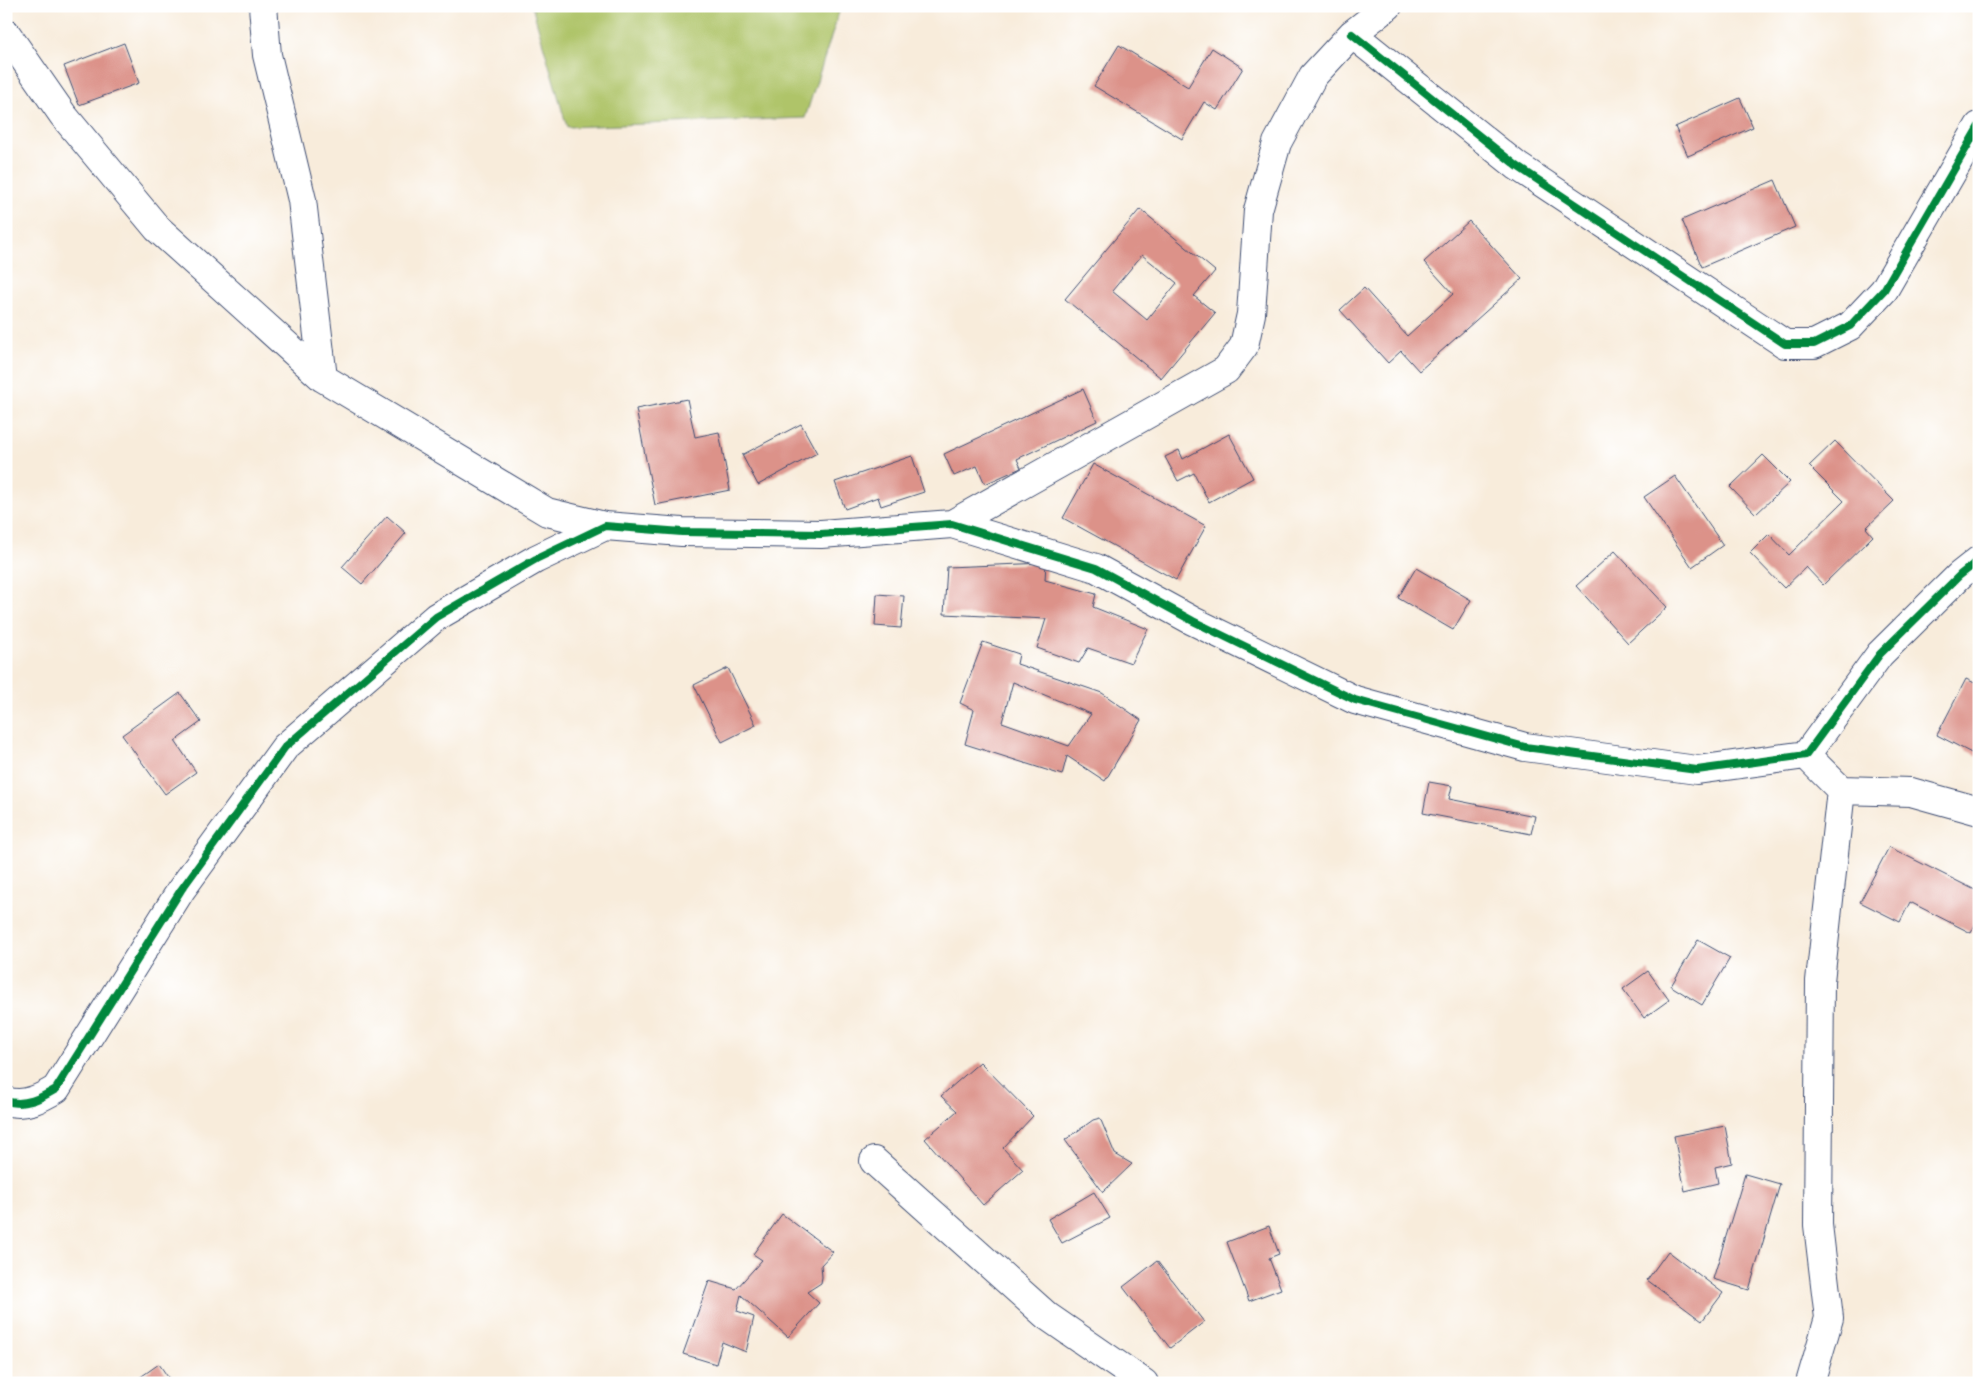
<svg xmlns="http://www.w3.org/2000/svg" width="1985" height="1389" font-family="'Shantell Sans',sans-serif">
<rect width="100%" height="100%" fill="#fff"/>
<filter id="ink" filterUnits="userSpaceOnUse"><feTurbulence type="fractalNoise" baseFrequency=".02" numOctaves="2"/><feDisplacementMap in="SourceGraphic" scale="10" xChannelSelector="R" yChannelSelector="G"/><feConvolveMatrix kernelMatrix="1 2 1 2 8 2 1 2 1" color-interpolation-filters="sRGB"/></filter>
<filter id="wash" filterUnits="userSpaceOnUse"><feTurbulence type="fractalNoise" baseFrequency=".0096" numOctaves="4" result="noise"/><feDisplacementMap in="SourceGraphic" scale="20" xChannelSelector="R" yChannelSelector="G"/><feGaussianBlur stdDeviation="1.12" result="paint"/><feColorMatrix in="noise" values="0 0 0 0 0 0 0 0 0 0 0 0 0 0 0 0 0 1.4 0 .05"/><feComposite in="paint" operator="in"/></filter>
<g filter="url(#wash)">
<rect width="100%" height="100%" fill="#f8ecdb"/>
<path fill="#afc469" stroke="#657a64" d="M 532,6 L 841,6 L 805,118 L 567,127 Z"/>
<g id="blocks">
<path fill="#dc9289" fill-rule="evenodd" d="M 124,43 L 139,83 L 79,105 L 64,66 Z
M 1119,45 L 1188,87 L 1212,48 L 1243,68 L 1217,110 L 1204,102 L 1182,139 L 1094,86 Z
M 1740,98 L 1753,127 L 1688,156 L 1675,127 Z
M 1775,180 L 1795,227 L 1702,267 L 1682,220 Z
M 1140,209 L 1215,271 L 1194,296 L 1215,313 L 1161,378 L 1065,299 ZM 1142,255 L 1177,283 L 1147,320 L 1112,291 Z
M 1469,221 L 1522,279 L 1419,371 L 1401,351 L 1388,363 L 1340,310 L 1364,288 L 1407,336 L 1453,294 L 1424,262 Z
M 1083,389 L 1097,421 L 1017,459 L 1021,468 L 985,484 L 977,466 L 954,476 L 944,454 Z
M 687,399 L 695,437 L 719,432 L 730,490 L 655,505 L 636,409 Z
M 801,424 L 817,453 L 758,485 L 742,455 Z
M 1229,434 L 1253,478 L 1209,502 L 1194,473 L 1178,481 L 1165,457 L 1179,450 L 1183,459 Z
M 1835,441 L 1894,501 L 1866,528 L 1873,536 L 1823,585 L 1806,567 L 1784,588 L 1750,553 L 1769,534 L 1789,555 L 1844,501 L 1809,466 Z
M 1763,455 L 1790,482 L 1756,514 L 1730,487 Z
M 912,456 L 924,492 L 881,506 L 878,497 L 845,509 L 835,482 Z
M 1093,464 L 1206,526 L 1176,580 L 1063,518 Z
M 1675,476 L 1723,545 L 1692,567 L 1644,497 Z
M 387,516 L 406,533 L 362,584 L 342,567 Z
M 1615,551 L 1667,607 L 1628,643 L 1576,586 Z
M 1046,563 L 1045,580 L 1096,594 L 1093,607 L 1148,629 L 1131,663 L 1088,648 L 1079,663 L 1037,648 L 1046,619 L 944,614 L 947,567 Z
M 1416,568 L 1471,600 L 1453,630 L 1398,598 Z
M 877,594 L 904,596 L 901,628 L 875,626 Z
M 983,642 L 1019,654 L 1017,664 L 1102,693 L 1141,720 L 1105,781 L 1067,756 L 1062,775 L 965,744 L 974,710 L 960,703 ZM 1013,682 L 1091,714 L 1069,746 L 1002,722 Z
M 728,668 L 756,725 L 722,742 L 694,685 Z
M 1966,679 L 1979,685 L 1979,757 L 1937,735 Z
M 180,693 L 201,722 L 175,741 L 196,772 L 165,794 L 122,735 Z
M 1429,782 L 1452,786 L 1449,799 L 1535,816 L 1531,834 L 1423,813 Z
M 1889,847 L 1979,892 L 1979,917 L 1971,933 L 1910,902 L 1900,922 L 1860,902 Z
M 1698,940 L 1730,958 L 1702,1005 L 1671,986 Z
M 1648,971 L 1669,1000 L 1644,1018 L 1623,989 Z
M 980,1062 L 1033,1116 L 1003,1148 L 1023,1170 L 983,1205 L 925,1139 L 957,1111 L 941,1096 Z
M 1100,1118 L 1115,1154 L 1132,1164 L 1103,1192 L 1065,1140 L 1093,1120 Z
M 1725,1126 L 1732,1163 L 1715,1167 L 1718,1183 L 1685,1191 L 1674,1136 Z
M 1745,1174 L 1780,1184 L 1749,1290 L 1713,1279 Z
M 1094,1192 L 1110,1218 L 1062,1243 L 1048,1219 Z
M 782,1214 L 833,1252 L 821,1265 L 822,1277 L 821,1283 L 807,1292 L 819,1303 L 788,1337 L 741,1295 L 737,1311 L 754,1317 L 746,1352 L 722,1342 L 716,1364 L 683,1354 L 709,1281 L 736,1289 L 762,1260 L 753,1254 Z
M 1269,1226 L 1279,1254 L 1269,1258 L 1281,1289 L 1249,1301 L 1227,1242 Z
M 1668,1251 L 1723,1293 L 1702,1321 L 1647,1280 Z
M 1157,1261 L 1204,1322 L 1170,1348 L 1123,1287 Z
M 159,1364 L 172,1383 L 132,1383 Z"/>
</g>
</g>
<g filter="url(#ink)">
<use href="#blocks" fill-opacity="0" stroke="#3c4b71" stroke-width="1"/>
<g fill="none" stroke-linecap="round" stroke-linejoin="round">
<g stroke="#3c4b71" stroke-width="30">
<path id="minor" d="M 263,6 L 267,55 L 302,200 L 323,378
M 6,33 L 63,115 L 157,228 L 323,378 L 547,512 L 605,526
M 1352,34 L 1517,166 L 1785,344 L 1814,344 L 1850,326 L 1884,290 L 1979,126
M 952,524 L 1226,370 L 1244,346 L 1251,314 L 1258,210 L 1277,143 L 1313,76 L 1352,34 L 1388,6
M 1806,755 L 1841,790 L 1911,792 L 1979,811
M 6,1101 C 25,1107 41,1098 56,1089 L 181,890 L 285,747 L 436,617 L 536,559 L 605,526 L 682,532 L 821,534 L 952,524 L 1096,568 L 1193,621 L 1355,700 L 1525,747 L 1697,770 L 1806,755 L 1880,654 L 1960,575 L 1979,560
M 874,1161 L 1047,1316 L 1144,1383
M 1810,1383 L 1829,1318 L 1818,1225 L 1820,981 L 1841,790"/>
</g>
<use href="#minor" stroke="#fff" stroke-width="28"/>
<g stroke="#fff" stroke-width="11">
<path id="cycleway" d="M 1352,34 L 1517,166 L 1785,344 L 1814,344 L 1850,326 L 1884,290 L 1979,126
M 6,1101 C 25,1107 41,1098 56,1089 L 181,890 L 285,747 L 436,617 L 536,559 L 605,526 L 682,532 L 821,534 L 952,524 L 1096,568 L 1193,621 L 1355,700 L 1525,747 L 1697,770 L 1806,755 L 1880,654 L 1960,575 L 1979,560"/>
</g>
<use href="#cycleway" stroke="#00873e" stroke-width="8"/>
</g>
</g>
<rect width="1985" height="1389" fill="none" stroke="#fff" stroke-width="25"/>
</svg>
